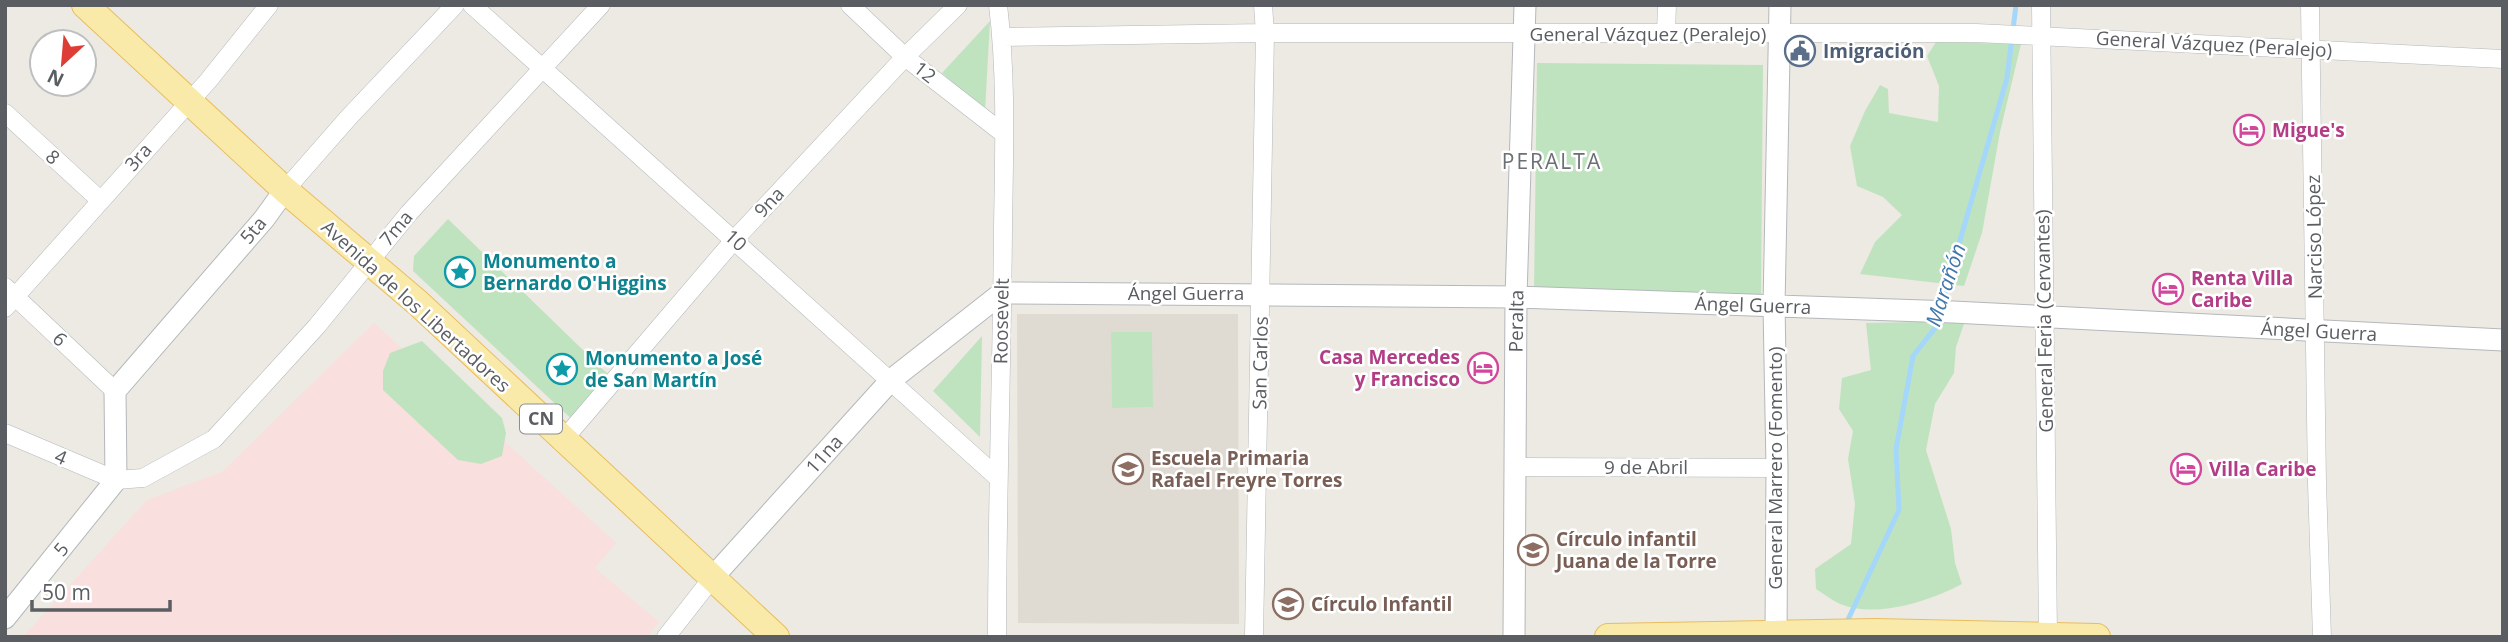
<svg xmlns="http://www.w3.org/2000/svg" width="2508" height="642" font-family="'Open Sans',sans-serif">
<rect width="100%" height="100%" fill="#eceae2"/>
<path fill="#dfdbd3" d="M 1017,314 L 1238,314 L 1239,624 L 1018,623 Z"/>
<path fill="#f9dfde" d="M 374,323 L 616,543 L 595,568 L 659,622 L 646,637 L 402,637 L 397,633 L 394,637 L 23,637 L 147,500 L 222,472 Z"/>
<path fill="#c0e3bf" d="M 990,21 L 985,112 L 942,73 Z
M 1936,42 L 2021,44 L 2000,132 L 1982,233 L 1964,286 L 1860,274 L 1875,242 L 1902,215 L 1883,197 L 1857,186 L 1850,146 L 1865,111 L 1880,85 L 1888,89 L 1889,113 L 1938,122 L 1939,86 L 1927,56 Z
M 1537,63 L 1763,65 L 1761,296 L 1534,292 Z
M 448,219 L 617,383 L 578,425 L 413,271 L 414,256 Z
M 1965,321 L 1956,347 L 1954,373 L 1935,404 L 1926,450 L 1951,529 L 1955,563 L 1962,584 C 1930,601 1876,619 1840,604 C 1832,600 1824,594 1816,589 L 1815,569 L 1851,544 L 1855,504 L 1848,459 L 1853,431 L 1839,409 L 1842,378 L 1871,370 L 1866,323 Z
M 1111,332 L 1152,332 L 1153,407 L 1112,408 Z
M 982,336 L 980,437 L 933,391 Z
M 422,341 L 502,418 L 506,433 L 502,456 L 481,464 L 458,460 L 383,390 L 383,371 L 390,353 Z"/>
<g fill="none" stroke-linecap="round" stroke-linejoin="round">
<path stroke="#a4d7fa" stroke-width="5" d="M 1941,306 L 2007,78 L 2016,5
M 1846,624 L 1899,510 L 1896,449 L 1913,356 L 1935,328 L 1939,316"/>
<g stroke="#b4b8bc" stroke-width="19">
<path id="minor" d="M 472,5 L 997,477
M 850,5 L 905,57 L 1004,134
M 2041,5 L 2048,637
M 2310,5 L 2317,483 L 2322,637
M 1666,32 L 1667,5
M 1002,37 L 1265,33 L 1976,33 L 2503,59
M 5,113 L 100,200
M 285,190 L 349,117 L 455,5
M 5,287 L 115,391
M 5,308 L 208,81 L 269,5
M 5,433 L 116,480 L 143,478 L 214,439 L 317,326 L 409,213 L 601,5
M 564,439 L 735,239 L 905,57 L 958,5
M 1515,467 L 1777,468
M 666,637 L 713,577
M 997,637 C 997,500 1002,364 1003,228 C 1004,154 1007,79 998,5
M 1254,637 L 1265,33 L 1263,5"/>
</g>
<g stroke="#b4b8bc" stroke-width="23">
<path id="tertiary" d="M 713,577 L 891,380 L 1002,293 L 1516,297 L 1953,312 L 2503,340
M 5,618 L 116,480 L 115,391 L 264,219 L 285,190
M 1514,637 L 1516,297 L 1525,5
M 1776,637 L 1777,468 L 1774,306 L 1780,5"/>
</g>
<g stroke="#e9bd5e" stroke-width="28">
<path id="primary" d="M 85,5 L 285,190 L 418,303 L 776,637
M 1608,637 L 1875,632 L 2097,637"/>
</g>
<use href="#minor" stroke="#fff" stroke-width="18"/>
<use href="#tertiary" stroke="#fff" stroke-width="21"/>
<use href="#primary" stroke="#faeaa9" stroke-width="26"/>
</g>
<defs>
<g id="civic-ring" transform="scale(1.575)"><circle r="9.5" fill="#fff" stroke="#5c6f8a" stroke-width="1.5"/><path d="M-.6-6.5H3V-4.5H.6V-3L4-1V1h2V6H-6V1h2V-1L-.6-3ZM-1.2 2.5V6h2.4V2.5Z" fill="#5c6f8a"/></g>
<g id="hotel-ring" transform="scale(1.575)"><circle r="9.5" fill="#fff" stroke="#d1479c" stroke-width="1.5"/><path d="M-6-4.5h1.5V1H6V5H4.5V3h-9V5H-6ZM-4 0a1.8 1.8 0 1 1 3.6 0ZM.5 0V-2.5h3Q6-2.5 6 0Z" fill="#d1479c"/></g>
<g id="sight-ring" transform="scale(1.575)"><circle r="9.5" fill="#fff" stroke="#0f9aa8" stroke-width="1.5"/><path d="M0-6L1.8-2.2L6-1.7L2.9 1.2L3.7 5.4L0 3.3L-3.7 5.4L-2.9 1.2L-6-1.7L-1.8-2.2Z" fill="#0f9aa8"/></g>
<g id="school-ring" transform="scale(1.575)"><circle r="9.5" fill="#fff" stroke="#8d6e63" stroke-width="1.5"/><path d="M0-5L7-2L0 1L-7-2ZM-4 1L0 2.5L4 1V4Q0 6-4 4Z" fill="#8d6e63"/></g>
</defs>
<g fill-rule="evenodd">
<use href="#civic-ring" x="1800" y="51"/>
<use href="#hotel-ring" x="2249" y="130"/>
<use href="#sight-ring" x="460" y="272"/>
<use href="#hotel-ring" x="2168" y="289"/>
<use href="#hotel-ring" x="1483" y="368"/>
<use href="#sight-ring" x="562" y="369"/>
<use href="#school-ring" x="1128" y="469"/>
<use href="#hotel-ring" x="2186" y="469"/>
<use href="#school-ring" x="1533" y="550"/>
<use href="#school-ring" x="1288" y="604"/>
</g>
<g text-anchor="middle" stroke-width="5" stroke-linejoin="round" paint-order="stroke">
<rect fill="#fff" stroke="#8c8e91" stroke-width="2" x="520" y="404.5" width="42" height="29" rx="5"/>
<g font-size="18" font-weight="bold" fill="#5a5e62">
<text x="541" y="425">CN</text>
</g>
<g font-size="19" fill="#5a5e62" stroke="#fff">
<text x="1648" y="41">General Vázquez (Peralejo)</text>
<text transform="translate(2214 44) rotate(3)" y="7">General Vázquez (Peralejo)</text>
<text transform="translate(925 72) rotate(38)" y="7">12</text>
<text transform="translate(53 157) rotate(42)" y="7">8</text>
<text transform="translate(138 157) rotate(-49)" y="7">3ra</text>
<text transform="translate(769 202) rotate(-47)" y="7">9na</text>
<text transform="translate(396 228) rotate(-50)" y="7">7ma</text>
<text transform="translate(253 230) rotate(-50)" y="7">5ta</text>
<text transform="translate(2314 237) rotate(-91)" y="7">Narciso López</text>
<text transform="translate(736 240) rotate(42)" y="7">10</text>
<text x="1186" y="300">Ángel Guerra</text>
<text transform="translate(1753 305) rotate(2)" y="7">Ángel Guerra</text>
<text transform="translate(416 306) rotate(42)" y="7">Avenida de los Libertadores</text>
<text transform="translate(1001 321) rotate(-89)" y="7">Roosevelt</text>
<text transform="translate(1516 321) rotate(-89)" y="7">Peralta</text>
<text transform="translate(2044 321) rotate(-91)" y="7">General Feria (Cervantes)</text>
<text transform="translate(2319 331) rotate(3)" y="7">Ángel Guerra</text>
<text transform="translate(60 339) rotate(44)" y="7">6</text>
<text transform="translate(1260 363) rotate(-89)" y="7">San Carlos</text>
<text transform="translate(824 454) rotate(-48)" y="7">11na</text>
<text transform="translate(61 457) rotate(23)" y="7">4</text>
<text x="1646" y="474">9 de Abril</text>
<text transform="translate(1775 468) rotate(-90)" y="7">General Marrero (Fomento)</text>
<text transform="translate(61 549) rotate(-51)" y="7">5</text>
</g>
<g font-size="19" font-weight="bold" fill="#4e5e75" stroke="#fff" text-anchor="start">
<text x="1823" y="58">Imigración</text>
</g>
<g font-size="19" font-weight="bold" fill="#b23c85" stroke="#fff" text-anchor="start">
<text x="2272" y="137">Migue's</text>
<text x="2191" y="285">Renta Villa<tspan x="2191" dy="22">Caribe</tspan></text>
<text x="1460" y="364" text-anchor="end">Casa Mercedes<tspan x="1460" dy="22">y Francisco</tspan></text>
<text x="2209" y="476">Villa Caribe</text>
</g>
<g font-size="19" font-weight="bold" fill="#0d838f" stroke="#fff" text-anchor="start">
<text x="483" y="268">Monumento a<tspan x="483" dy="22">Bernardo O'Higgins</tspan></text>
<text x="585" y="365">Monumento a José<tspan x="585" dy="22">de San Martín</tspan></text>
</g>
<g font-size="19" font-weight="bold" fill="#785e54" stroke="#fff" text-anchor="start">
<text x="1151" y="465">Escuela Primaria<tspan x="1151" dy="22">Rafael Freyre Torres</tspan></text>
<text x="1556" y="546">Círculo infantil<tspan x="1556" dy="22">Juana de la Torre</tspan></text>
<text x="1311" y="611">Círculo Infantil</text>
</g>
<g font-size="21" letter-spacing="2" fill="#6b7074" stroke="#fff">
<text x="1552" y="169">PERALTA</text>
</g>
<g font-size="21" font-style="italic" fill="#4378aa" stroke="#fff">
<text transform="translate(1946 285) rotate(-72)" y="7">Marañón</text>
</g>
</g>
<rect width="2508" height="642" fill="none" stroke="#5a5e62" stroke-width="14"/>
<g transform="translate(63 63) rotate(206)"><circle r="33" fill="#ffffff" stroke="#bdbfc0" stroke-width="2"/>
<path d="M0-5L12 26L0 18L-12 26Z" fill="#de3d36"/>
<text y="-10" font-size="19" font-weight="bold" text-anchor="middle" fill="#5a5e62">N</text>
</g>
<path d="M32 600v10h138v-10" fill="none" stroke="#5a5e62" stroke-width="3.5"/>
<text x="42" y="600" font-size="21" fill="#5a5e62" stroke="#ffffff" stroke-width="5" paint-order="stroke">50 m</text>
</svg>
